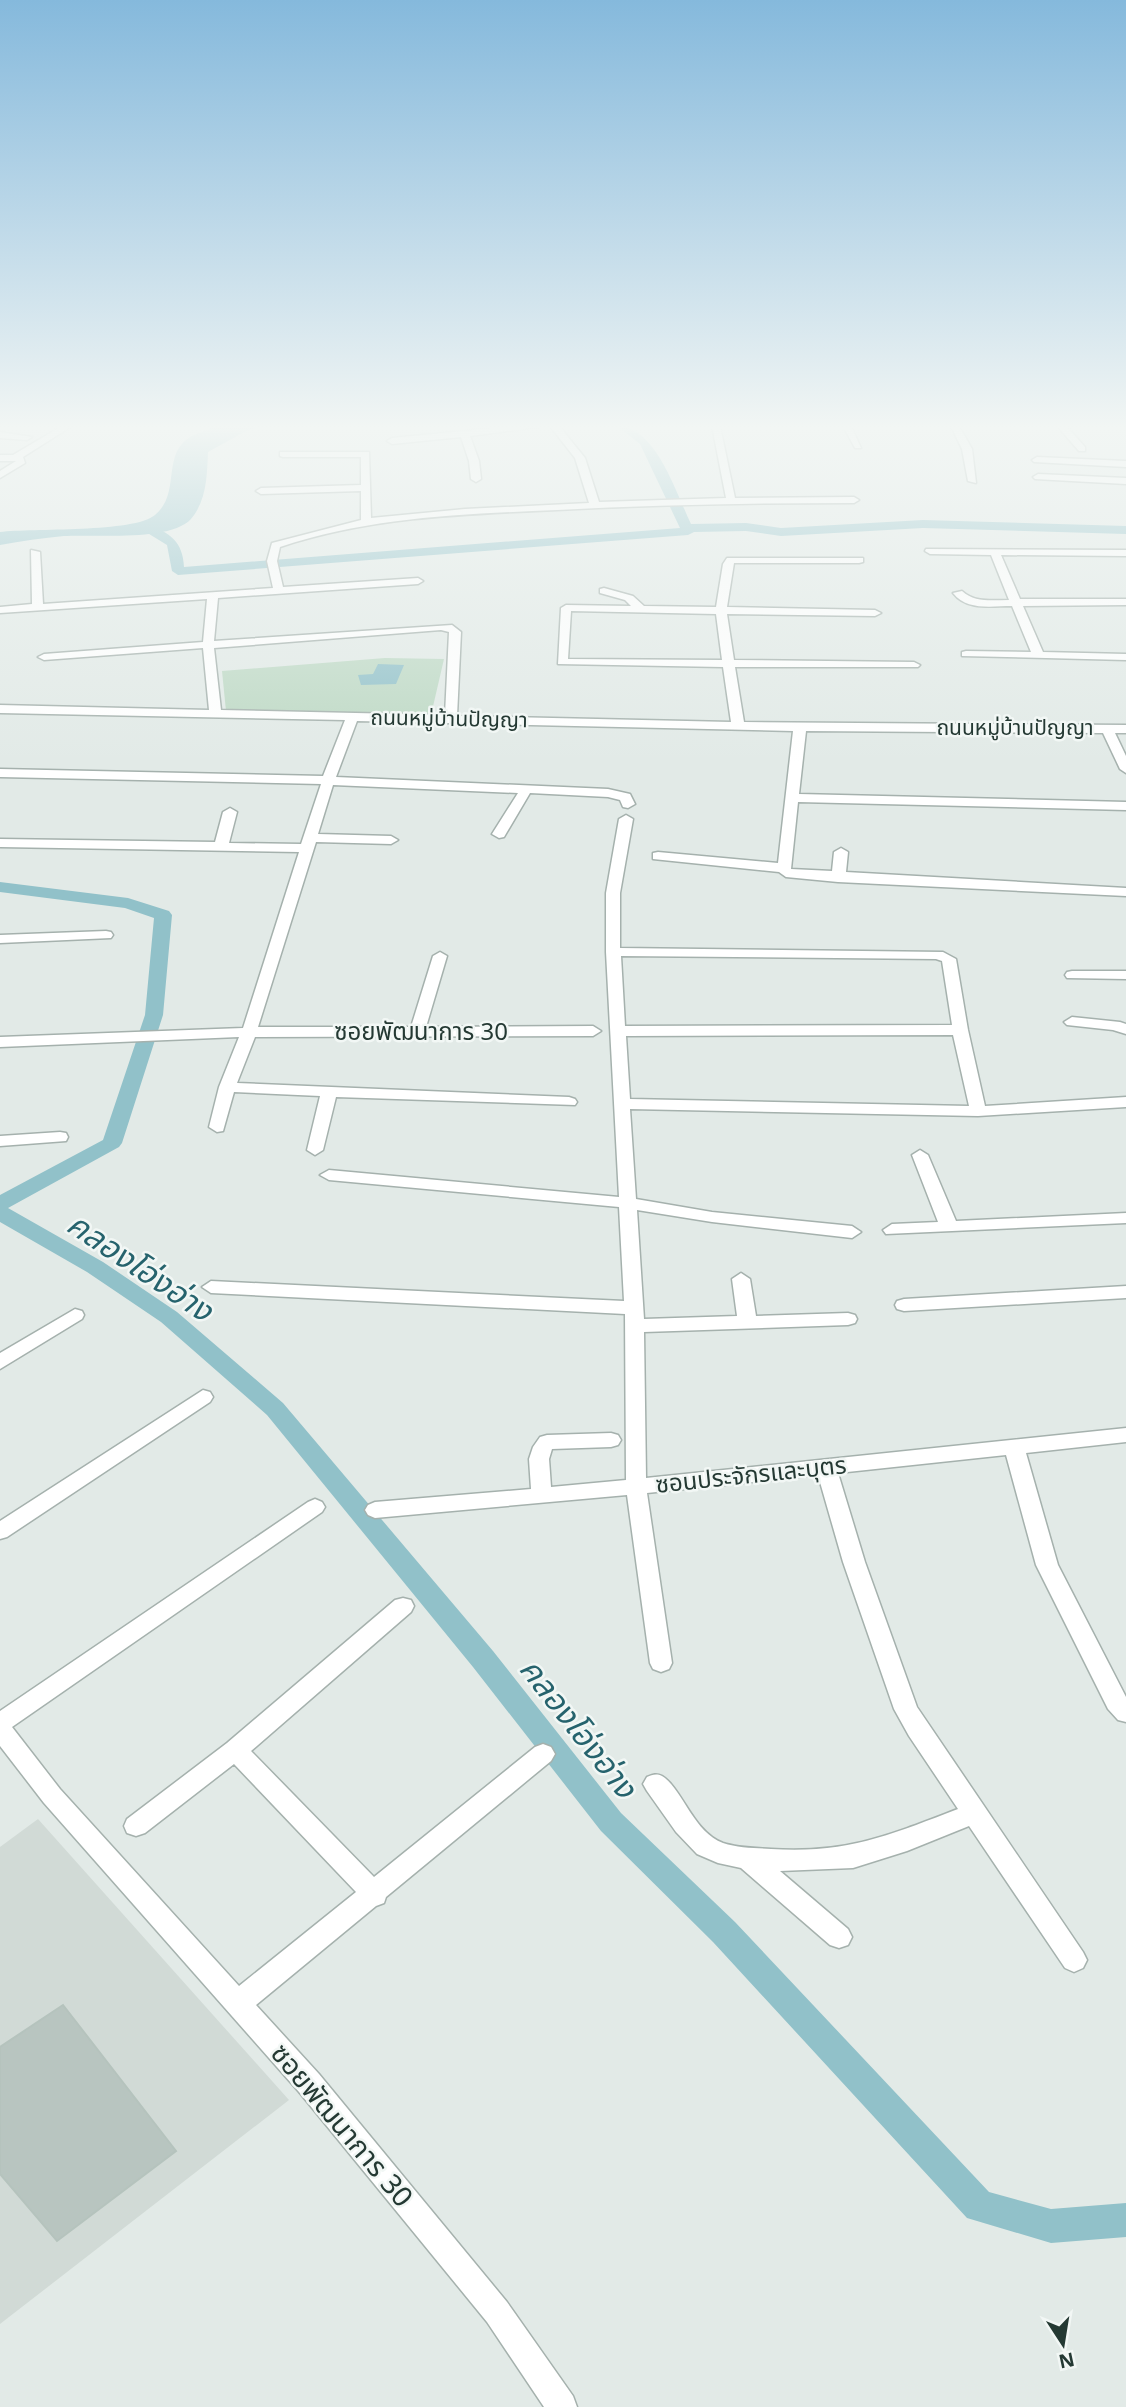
<svg xmlns="http://www.w3.org/2000/svg" width="1126" height="2407" font-family="'Noto Sans','Noto Sans Thai',sans-serif">
<rect width="100%" height="100%" fill="#e2eae7"/>
<path fill="#d1dad6" d="M 38,1819 L 289,2100 L 0,2324 L 0,1847 Z"/>
<path fill="#bed9c5" d="M 385,658 L 444,659 L 431,715 L 226,711 L 222,671 Z"/>
<path fill="#91c1c9" d="M 218,426 L 261,426 L 246,431 L 208,452 C 207,475 207,500 191,519 C 170,542 95,534 64,536 C 43,538 21,541 0,545 L 0,532 C 32,528 134,533 155,515 C 182,493 160,453 192,436 C 200,432 209,429 218,426 Z
M 378,664 L 404,665 L 396,684 L 361,685 L 358,675 L 373,674 Z"/>
<g fill="none" stroke-linecap="round" stroke-linejoin="round">
<path fill="#91c1c9" fill-rule="evenodd" d="M 617,426 C 656,426 676,493 691,524 L 746,523 L 781,528 L 923,520 L 1126,526 L 1126,534 L 923,528 L 781,536 L 746,531 L 694,532 L 688,535 L 178,575 L 172,571 L 167,545 L 141,529 L 147,525 C 170,532 183,542 184,567 L 680,528 L 640,444 Z
M 0,882 L 128,898 L 169,911 L 172,915 L 163,1015 L 122,1143 L 119,1147 L 8,1208 L 103,1262 L 177,1312 L 283,1403 L 493,1651 L 621,1813 L 735,1922 L 989,2192 L 1051,2209 L 1126,2203 L 1126,2237 L 1051,2243 L 967,2218 L 713,1942 L 601,1831 L 473,1667 L 267,1415 L 161,1322 L 87,1272 L 0,1222 L 0,1195 L 103,1140 L 145,1015 L 154,918 L 125,908 L 0,892 Z"/>
</g>
<path fill="#b8c5c0" stroke="#b5c3bd" stroke-width="2" d="M 63,2005 L 176,2151 L 57,2241 L 0,2174 L 0,2047 Z"/>
<g fill="none" stroke-linecap="round" stroke-linejoin="round">
<g stroke="#a5b1ad" stroke-width="3">
<path id="minor" d="M 62,426 L 72,426 L 23,457 L 25,463 L 0,478 L 0,471 L 16,461 L 0,461 L 0,455 L 13,455 Z
M 514,426 L 545,426 L 470,436 L 479,461 L 481,479 L 476,482 L 471,479 L 469,461 L 461,437 L 392,444 L 387,441 L 392,438 Z
M 550,426 L 559,426 L 585,458 L 599,502 L 726,498 L 712,426 L 720,426 L 735,498 L 854,497 L 859,500 L 854,503 C 755,503 656,505 557,510 C 464,514 370,517 280,547 L 277,561 L 283,587 L 418,578 L 423,581 L 418,584 L 218,598 L 214,641 L 452,625 L 461,632 L 457,716 L 731,722 L 723,667 L 558,664 L 561,608 L 566,605 L 631,606 L 625,600 L 600,593 L 600,589 L 604,588 L 633,596 L 644,606 L 716,607 L 723,564 L 727,558 L 863,558 L 863,562 L 859,563 L 734,563 L 727,607 L 875,610 L 881,613 L 875,616 L 727,614 L 734,660 L 914,662 L 920,665 L 918,667 L 735,667 L 744,722 L 1126,725 L 1126,733 L 1115,733 L 1126,756 L 1126,773 L 1120,769 L 1103,733 L 806,731 L 799,794 L 1126,802 L 1126,810 L 798,802 L 791,869 L 832,871 L 834,852 L 841,848 L 848,852 L 846,872 L 1126,888 L 1126,896 L 838,882 L 786,877 L 779,872 L 653,859 L 653,853 L 658,852 L 778,863 L 793,731 L 357,721 L 336,777 L 608,789 L 630,794 L 635,804 L 628,808 L 623,807 L 620,800 L 608,797 L 530,793 L 504,837 L 499,838 L 492,834 L 518,793 L 333,785 L 318,834 L 391,836 L 398,840 L 391,844 L 316,842 L 258,1027 L 411,1027 L 433,956 L 440,952 L 447,956 L 426,1027 L 593,1026 L 601,1031 L 593,1036 L 255,1037 L 237,1083 L 569,1097 L 575,1099 L 577,1102 L 575,1105 L 336,1097 L 323,1150 L 315,1155 L 307,1150 L 320,1096 L 234,1092 L 223,1131 L 217,1132 L 209,1127 L 219,1087 L 239,1037 L 0,1047 L 0,1037 L 243,1028 L 299,852 L 0,847 L 0,839 L 215,842 L 223,812 L 230,808 L 237,812 L 229,843 L 301,844 L 321,784 L 0,777 L 0,769 L 323,776 L 345,720 L 0,713 L 0,705 L 209,710 L 203,648 L 44,660 L 38,657 L 44,654 L 203,642 L 207,599 L 0,613 L 0,607 L 32,604 L 31,550 L 40,552 L 43,604 L 273,588 L 267,561 L 272,543 L 361,520 L 361,491 L 261,494 L 256,491 L 261,488 L 361,485 L 361,457 L 283,457 L 280,456 L 280,452 L 369,452 L 371,518 L 465,509 L 589,503 L 575,458 ZM 571,611 L 716,614 L 722,660 L 568,659 ZM 441,630 L 449,632 L 445,715 L 221,710 L 214,648 Z
M 843,426 L 851,426 L 861,448 L 855,448 Z
M 951,426 L 959,426 L 972,449 L 976,483 L 968,481 L 962,449 Z
M 1057,426 L 1066,426 L 1085,447 L 1085,451 L 1079,451 Z
M 0,432 L 32,437 L 27,440 L 0,438 Z
M 1037,457 L 1126,461 L 1126,467 L 1034,462 L 1032,460 Z
M 1038,474 L 1126,478 L 1126,484 L 1035,479 L 1033,477 Z
M 926,549 L 1126,550 L 1126,556 L 1001,555 L 1020,599 L 1126,599 L 1126,605 L 1023,606 L 1043,652 L 1126,654 L 1126,660 L 962,656 L 962,652 L 966,651 L 1031,652 L 1012,606 C 991,606 967,611 953,593 L 962,591 C 975,603 992,600 1009,600 L 991,555 L 930,554 L 925,551 Z
M 626,815 L 633,819 L 620,893 L 620,948 L 943,952 L 956,959 L 968,1030 L 985,1106 L 1126,1097 L 1126,1107 L 978,1116 L 630,1109 L 636,1199 L 712,1212 L 852,1226 L 861,1232 L 852,1238 L 712,1222 L 637,1210 L 644,1319 L 737,1316 L 732,1279 L 741,1273 L 750,1279 L 756,1316 L 848,1313 L 855,1315 L 857,1319 L 855,1323 L 848,1325 L 644,1332 L 646,1478 L 1126,1428 L 1126,1442 L 1026,1453 L 1058,1565 L 1126,1697 L 1126,1722 L 1118,1720 L 1108,1709 L 1036,1565 L 1006,1455 L 838,1473 L 865,1562 L 917,1707 L 1083,1952 L 1087,1960 L 1083,1968 L 1074,1972 L 1065,1968 L 969,1826 L 907,1851 L 853,1868 L 780,1871 L 848,1929 L 852,1937 L 848,1945 L 839,1948 L 830,1945 L 741,1868 L 718,1863 L 697,1854 L 676,1832 L 647,1791 L 643,1784 L 647,1777 C 652,1775 656,1773 662,1776 C 682,1788 693,1832 723,1843 C 738,1848 755,1848 771,1849 C 846,1854 890,1835 958,1809 L 909,1736 L 894,1709 L 843,1562 L 818,1475 L 647,1493 L 672,1663 L 669,1669 L 661,1672 L 653,1669 L 650,1663 L 627,1495 L 375,1518 L 368,1515 L 365,1510 L 368,1505 L 375,1502 L 531,1489 L 529,1459 L 533,1447 L 540,1437 L 547,1435 L 611,1433 L 618,1435 L 621,1440 L 618,1445 L 611,1447 L 552,1449 L 549,1459 L 551,1487 L 626,1480 L 625,1314 L 211,1293 L 202,1287 L 211,1281 L 624,1301 L 619,1207 L 329,1180 L 320,1175 L 329,1170 L 619,1197 L 606,952 L 606,893 L 619,819 ZM 621,956 L 936,959 L 942,961 L 952,1025 L 625,1026 ZM 953,1035 L 969,1106 L 630,1099 L 626,1036 Z
M 106,931 L 111,932 L 113,935 L 111,938 L 0,943 L 0,935 Z
M 1072,971 L 1126,971 L 1126,979 L 1067,978 L 1065,975 L 1067,972 Z
M 1072,1017 L 1120,1022 L 1126,1024 L 1126,1034 L 1113,1030 L 1067,1025 L 1064,1022 Z
M 60,1132 L 66,1133 L 68,1137 L 66,1141 L 0,1146 L 0,1136 Z
M 920,1150 L 928,1155 L 956,1221 L 1126,1213 L 1126,1223 L 886,1234 L 883,1230 L 892,1224 L 938,1222 L 912,1155 Z
M 1126,1286 L 1126,1298 L 904,1311 L 897,1309 L 895,1305 L 897,1301 L 904,1299 Z
M 75,1309 L 82,1311 L 84,1315 L 82,1319 L 0,1369 L 0,1353 Z
M 203,1390 L 210,1392 L 213,1397 L 210,1402 L 7,1537 L 0,1539 L 0,1521 Z
M 315,1499 L 322,1502 L 325,1507 L 322,1512 L 12,1727 L 60,1789 L 239,1986 L 356,1892 L 234,1764 L 145,1833 L 136,1836 L 127,1833 L 124,1826 L 127,1819 L 227,1743 L 395,1600 L 403,1598 L 411,1600 L 414,1606 L 411,1612 L 251,1751 L 374,1877 L 535,1747 L 543,1744 L 551,1747 L 555,1754 L 551,1761 L 386,1897 L 384,1903 L 376,1906 L 256,2005 L 319,2074 L 507,2302 L 573,2396 L 577,2407 L 544,2407 L 487,2322 L 299,2092 L 44,1803 L 0,1746 L 0,1711 L 308,1502 Z"/>
</g>
<use href="#minor" fill="#fff" fill-rule="evenodd"/>
</g>
<linearGradient id="sky" x2="0" y2="1"><stop stop-color="#85b9dc"/><stop offset="0.56" stop-color="#f2f6f4"/><stop offset="1" stop-color="#f2f6f4" stop-opacity="0"/></linearGradient>
<rect width="1126" height="763" fill="url(#sky)"/>
<g text-anchor="middle" stroke-width="5" stroke-linejoin="round" paint-order="stroke">
<g font-size="21" fill="#243933" stroke="#f2f7f5">
<text transform="translate(449 719) rotate(1)" y="7">ถนนหมู่บ้านปัญญา</text>
<text x="1015" y="735">ถนนหมู่บ้านปัญญา</text>
</g>
<g font-size="24" fill="#243933" stroke="#f2f7f5">
<text x="421" y="1040">ซอยพัฒนาการ 30</text>
<text transform="translate(751 1475) rotate(-6)" y="8">ซอนประจักรและบุตร</text>
</g>
<g font-size="28" fill="#243933" stroke="#f2f7f5">
<text transform="translate(342 2125) rotate(50)" y="10">ซอยพัฒนาการ 30</text>
</g>
<g font-size="32" font-style="italic" fill="#26636d" stroke="#f2f7f5">
<text transform="translate(140 1267) rotate(34)" y="11">คลองโอ่งอ่าง</text>
<text transform="translate(578 1728) rotate(52)" y="11">คลองโอ่งอ่าง</text>
</g>
</g>
<g transform="translate(1063 2344) rotate(168)" stroke="#f2f7f5" stroke-width="5" paint-order="stroke">
<path d="M0-5L12 26L0 18L-12 26Z" fill="#243933"/>
<text y="-10" font-size="19" font-weight="bold" text-anchor="middle" fill="#243933">N</text>
</g>
</svg>
